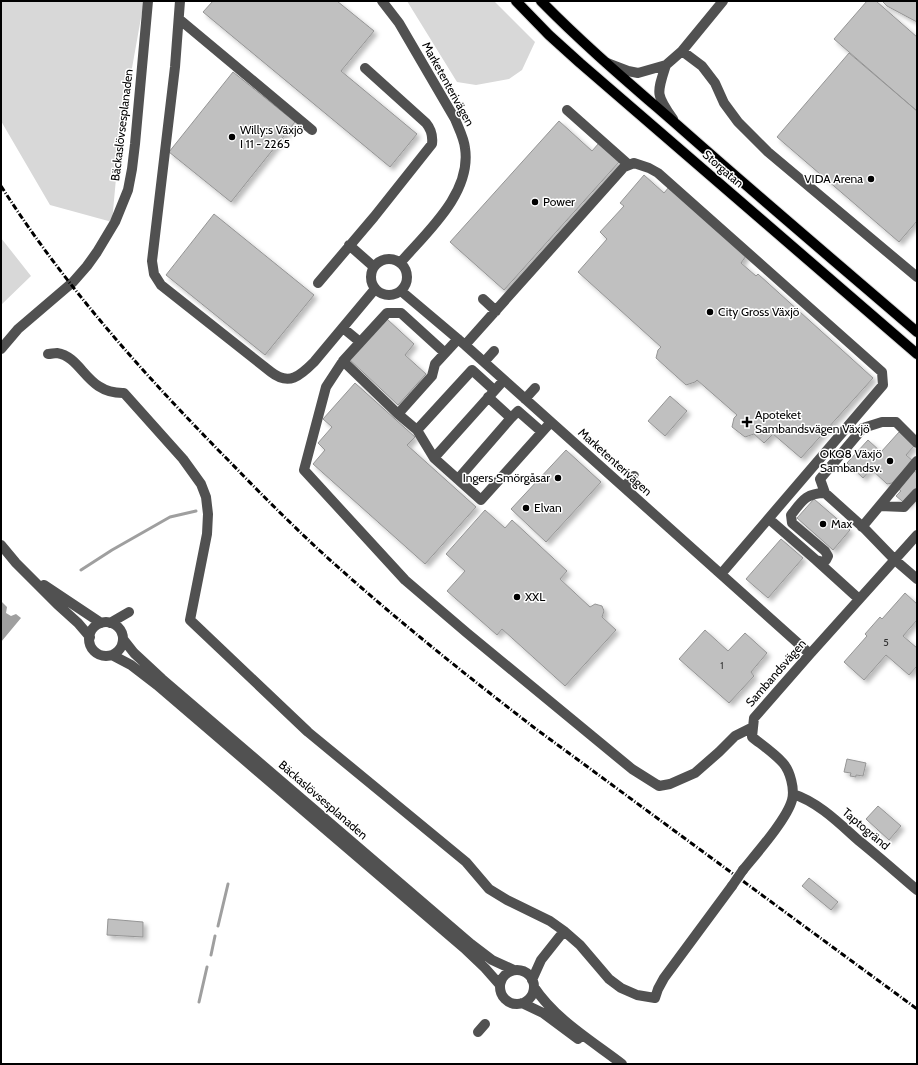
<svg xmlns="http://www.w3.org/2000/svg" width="918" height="1065" font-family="Cabin,sans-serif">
<defs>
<filter id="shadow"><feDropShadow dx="3.5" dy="3.5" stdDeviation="2" flood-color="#0004"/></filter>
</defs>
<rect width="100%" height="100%" fill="#fff"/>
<path fill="#d8d8d8" d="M 1,1 L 144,1 L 120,135 L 112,222 L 50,205 L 1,121 Z
M 407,1 L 494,1 L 535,42 L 522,70 L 509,79 L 476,85 L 457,82 Z
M 1,238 L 31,276 L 1,305 Z"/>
<path fill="#9f9f9f" d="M 1,601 L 7,607 L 6,613 L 11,616 L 16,614 L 21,618 L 1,642 Z"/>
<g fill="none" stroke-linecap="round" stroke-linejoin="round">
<path stroke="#9f9f9f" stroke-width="3" d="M 81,570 L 112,550 L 170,517 L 196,511
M 218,926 L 228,884
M 211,955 L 215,936
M 199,1002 L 207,967"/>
</g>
<path fill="#c0c0c0" stroke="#959595" filter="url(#shadow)" d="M 213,1 L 337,1 L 374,31 L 341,71 L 417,134 L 390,167 L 203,12 Z
M 867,1 L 876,1 L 917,37 L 917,111 L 834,39 Z
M 882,1 L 917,1 L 917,22 L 887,6 Z
M 849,53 L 917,111 L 917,221 L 899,242 L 777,137 Z
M 233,72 L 295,122 L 231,202 L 169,152 Z
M 559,121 L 592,151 L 599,143 L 619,162 L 504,290 L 450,242 Z
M 644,175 L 664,193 L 669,187 L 746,256 L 741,263 L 756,276 L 758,274 L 873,378 L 801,458 L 773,434 L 764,443 L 754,434 L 745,437 L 732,427 L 734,418 L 737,415 L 697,380 L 695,382 L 686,385 L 656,358 L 658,350 L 661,347 L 578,272 L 607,239 L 600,232 L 624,206 L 620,203 Z
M 214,214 L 314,295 L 265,355 L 166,275 Z
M 387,319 L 414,344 L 405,355 L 426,374 L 398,405 L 349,359 Z
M 355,383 L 415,437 L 407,445 L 476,507 L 425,564 L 313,464 L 325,450 L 318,443 L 332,427 L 323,419 Z
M 670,396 L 687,411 L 665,436 L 648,421 Z
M 899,432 L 914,446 L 906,455 L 913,461 L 892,483 L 887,484 L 871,469 L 863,478 L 847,463 L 868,440 L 881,452 Z
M 566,450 L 601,482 L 546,542 L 511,509 Z
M 908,466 L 917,473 L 917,494 L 907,505 L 896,496 L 901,491 L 892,483 Z
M 814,499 L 850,530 L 833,550 L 797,518 Z
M 485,510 L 505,528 L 512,520 L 567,571 L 560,579 L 590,607 L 595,604 L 602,606 L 604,611 L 602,617 L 616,630 L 565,686 L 502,629 L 497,635 L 447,591 L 465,571 L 446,554 Z
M 781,539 L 803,558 L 768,598 L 746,579 Z
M 905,593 L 917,604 L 917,620 L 903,636 L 917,648 L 917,666 L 909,675 L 886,655 L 864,680 L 844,662 L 867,636 L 865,634 L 880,617 L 882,619 Z
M 705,630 L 728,651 L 745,633 L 767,653 L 751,672 L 754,676 L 729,703 L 679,659 Z
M 847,759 L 866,763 L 863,776 L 856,775 L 856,777 L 850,776 L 851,773 L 844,772 Z
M 878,806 L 901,826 L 889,840 L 866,819 Z
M 809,878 L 838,902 L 831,910 L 802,886 Z
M 108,919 L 143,922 L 143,937 L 107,935 Z"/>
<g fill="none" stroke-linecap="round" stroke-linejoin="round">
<g stroke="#dbdbdb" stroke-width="12">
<path id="major" d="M 516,1 L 549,35 L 580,63 L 917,354
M 541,1 C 586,47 635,88 683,130 C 760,198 839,265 917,332"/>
</g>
<path stroke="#515151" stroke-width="10" d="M 180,1 L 175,67 L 152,261 L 154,274 L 161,285 L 271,372 C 289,386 300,376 314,362 L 375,289
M 382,1 L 399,23 L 455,119 C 459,129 464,138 465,148 C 472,193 427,232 400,263
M 179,19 L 312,130
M 682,51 L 723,1
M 607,63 L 628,71 L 638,73 L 666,65 L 682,51 L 702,66 L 715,83 L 724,103 L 738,122 L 768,152 L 917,277
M 666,65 C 657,93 655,94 673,119
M 567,110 L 629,165
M 349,245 L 374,267
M371 277a18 18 0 1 1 36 0a18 18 0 1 1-36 0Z
M 318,283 L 374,217 L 432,144 C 433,136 431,129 426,123 L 365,68
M 401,291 L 465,345 L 810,654
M 483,299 L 496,311
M 343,328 L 360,342
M 465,345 L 624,167 L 634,163 L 649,168 L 658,173 L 882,372 L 883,385 L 721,574
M 1,349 L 18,329 L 73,282 L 87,266 L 97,252 L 115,222 L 128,190 L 132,169 L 135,144 L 148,1
M 445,353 L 401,313 L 387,313 L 343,361 L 398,414 L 432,376 L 435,364 L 458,339
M 48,354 C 51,354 54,353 57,353 C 83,357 86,394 124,393 L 183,459 L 201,484 L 206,497 L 208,514 L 207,534 L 190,620 L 308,732 L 466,862 L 489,889 L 507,900 L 550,921 L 564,931 L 580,945 L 609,979 L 621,988 L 637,995 L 655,998 L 658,989 L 664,978 L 732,886
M 343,361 L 326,387 L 304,470 L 405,580 L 467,633 L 632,769 L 659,786 L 670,784 L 695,773 L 719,752 L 735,736 L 753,727
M 484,362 L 494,351
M 504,380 L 434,458 L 481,500 L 551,422
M 488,397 L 511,418 L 518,411 L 542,432
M 525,399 L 535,388
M 398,414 L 417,430
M 917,443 L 896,422 L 882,422 L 863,428 L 820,479 L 825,493 L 865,529 L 895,560 L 917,579
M 434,458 L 417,430 L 472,370 L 494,390
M 458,479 L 511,418
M 624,487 L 634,476
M 880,506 L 904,507 L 917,493
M 769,519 L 816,560 L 823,562 L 826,560 L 828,556 L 825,551 L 792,523 L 791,515 C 802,501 806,493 825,493
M 862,527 L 917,461
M 1,545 L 16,563 L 57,604 L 78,623 L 90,637
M 816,560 L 859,599
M 44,585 L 101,623
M89 639a17 17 0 1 1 34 0a17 17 0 1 1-34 0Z
M 110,623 L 129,612
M 123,639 L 134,653 L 162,679 L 471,944 L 492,960 L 514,970
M 112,655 L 131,665 L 157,685 L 464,948 L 485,968 L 500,985
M 793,794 C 818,802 839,823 858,840 C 878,856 897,873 917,890
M 743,870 C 756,854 787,819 792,800 C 795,789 790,771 783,763 C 774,753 762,745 752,737 L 754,718 L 810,654 L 917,535
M500 987a17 17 0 1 1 34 0a17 17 0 1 1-34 0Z
M 532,980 L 541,960 L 564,931
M 534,987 C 555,1019 592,1041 622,1064
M 522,1003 L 543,1013 L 578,1039
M 478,1032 L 485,1024"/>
<use href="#major" stroke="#000" stroke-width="10"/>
<path stroke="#000" stroke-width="3" stroke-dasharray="6 2 1 2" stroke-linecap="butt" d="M 1,186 C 66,288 147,378 232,464 C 260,493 289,522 319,550 C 388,613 462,672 536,729 L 917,1009"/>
<path stroke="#515151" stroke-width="10" d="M 732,886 L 743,870"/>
</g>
<g fill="#000" stroke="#fff" stroke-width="1.5">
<circle cx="232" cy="137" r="4"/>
<circle cx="871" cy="179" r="4"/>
<circle cx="535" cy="202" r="4"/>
<circle cx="710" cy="312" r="4"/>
<path d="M745 416h4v4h4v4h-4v4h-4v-4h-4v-4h4z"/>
<circle cx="890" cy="461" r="4"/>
<circle cx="558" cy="478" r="4"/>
<circle cx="526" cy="508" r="4"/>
<circle cx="823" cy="524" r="4"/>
<circle cx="517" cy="597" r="4"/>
</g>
<g text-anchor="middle" stroke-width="3" stroke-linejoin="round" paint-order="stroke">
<g font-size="10" fill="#303030">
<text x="886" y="646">5</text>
<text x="722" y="669">1</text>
</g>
<g font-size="12" fill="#000" stroke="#fff">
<text transform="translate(448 84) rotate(61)" y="4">Marketenterivägen</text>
<text transform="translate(122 125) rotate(-83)" y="4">Bäckaslövsesplanaden</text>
<text transform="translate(723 169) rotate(41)" y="4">Storgatan</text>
<text transform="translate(615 462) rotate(42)" y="4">Marketenterivägen</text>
<text transform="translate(776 673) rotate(-49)" y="4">Sambandsvägen</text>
<text transform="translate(323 800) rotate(41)" y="4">Bäckaslövsesplanaden</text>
<text transform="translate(866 829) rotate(40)" y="4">Taptogränd</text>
</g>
<g font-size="12" fill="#000" stroke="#fff" text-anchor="start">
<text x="240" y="134">Willy:s Växjö<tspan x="240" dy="14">I 11 - 2265</tspan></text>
<text x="863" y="183" text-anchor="end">VIDA Arena</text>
<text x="543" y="206">Power</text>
<text x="718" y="316">City Gross Växjö</text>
<text x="755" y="419">Apoteket<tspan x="755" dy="14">Sambandsvägen Växjö</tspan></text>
<text x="882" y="458" text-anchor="end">OKQ8 Växjö<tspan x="882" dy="14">Sambandsv.</tspan></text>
<text x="550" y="482" text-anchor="end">Ingers Smörgåsar</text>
<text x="534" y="512">Elvan</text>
<text x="831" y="528">Max</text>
<text x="525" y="601">XXL</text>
</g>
</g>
<rect width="918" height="1065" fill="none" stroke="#000000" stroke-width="4"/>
</svg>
